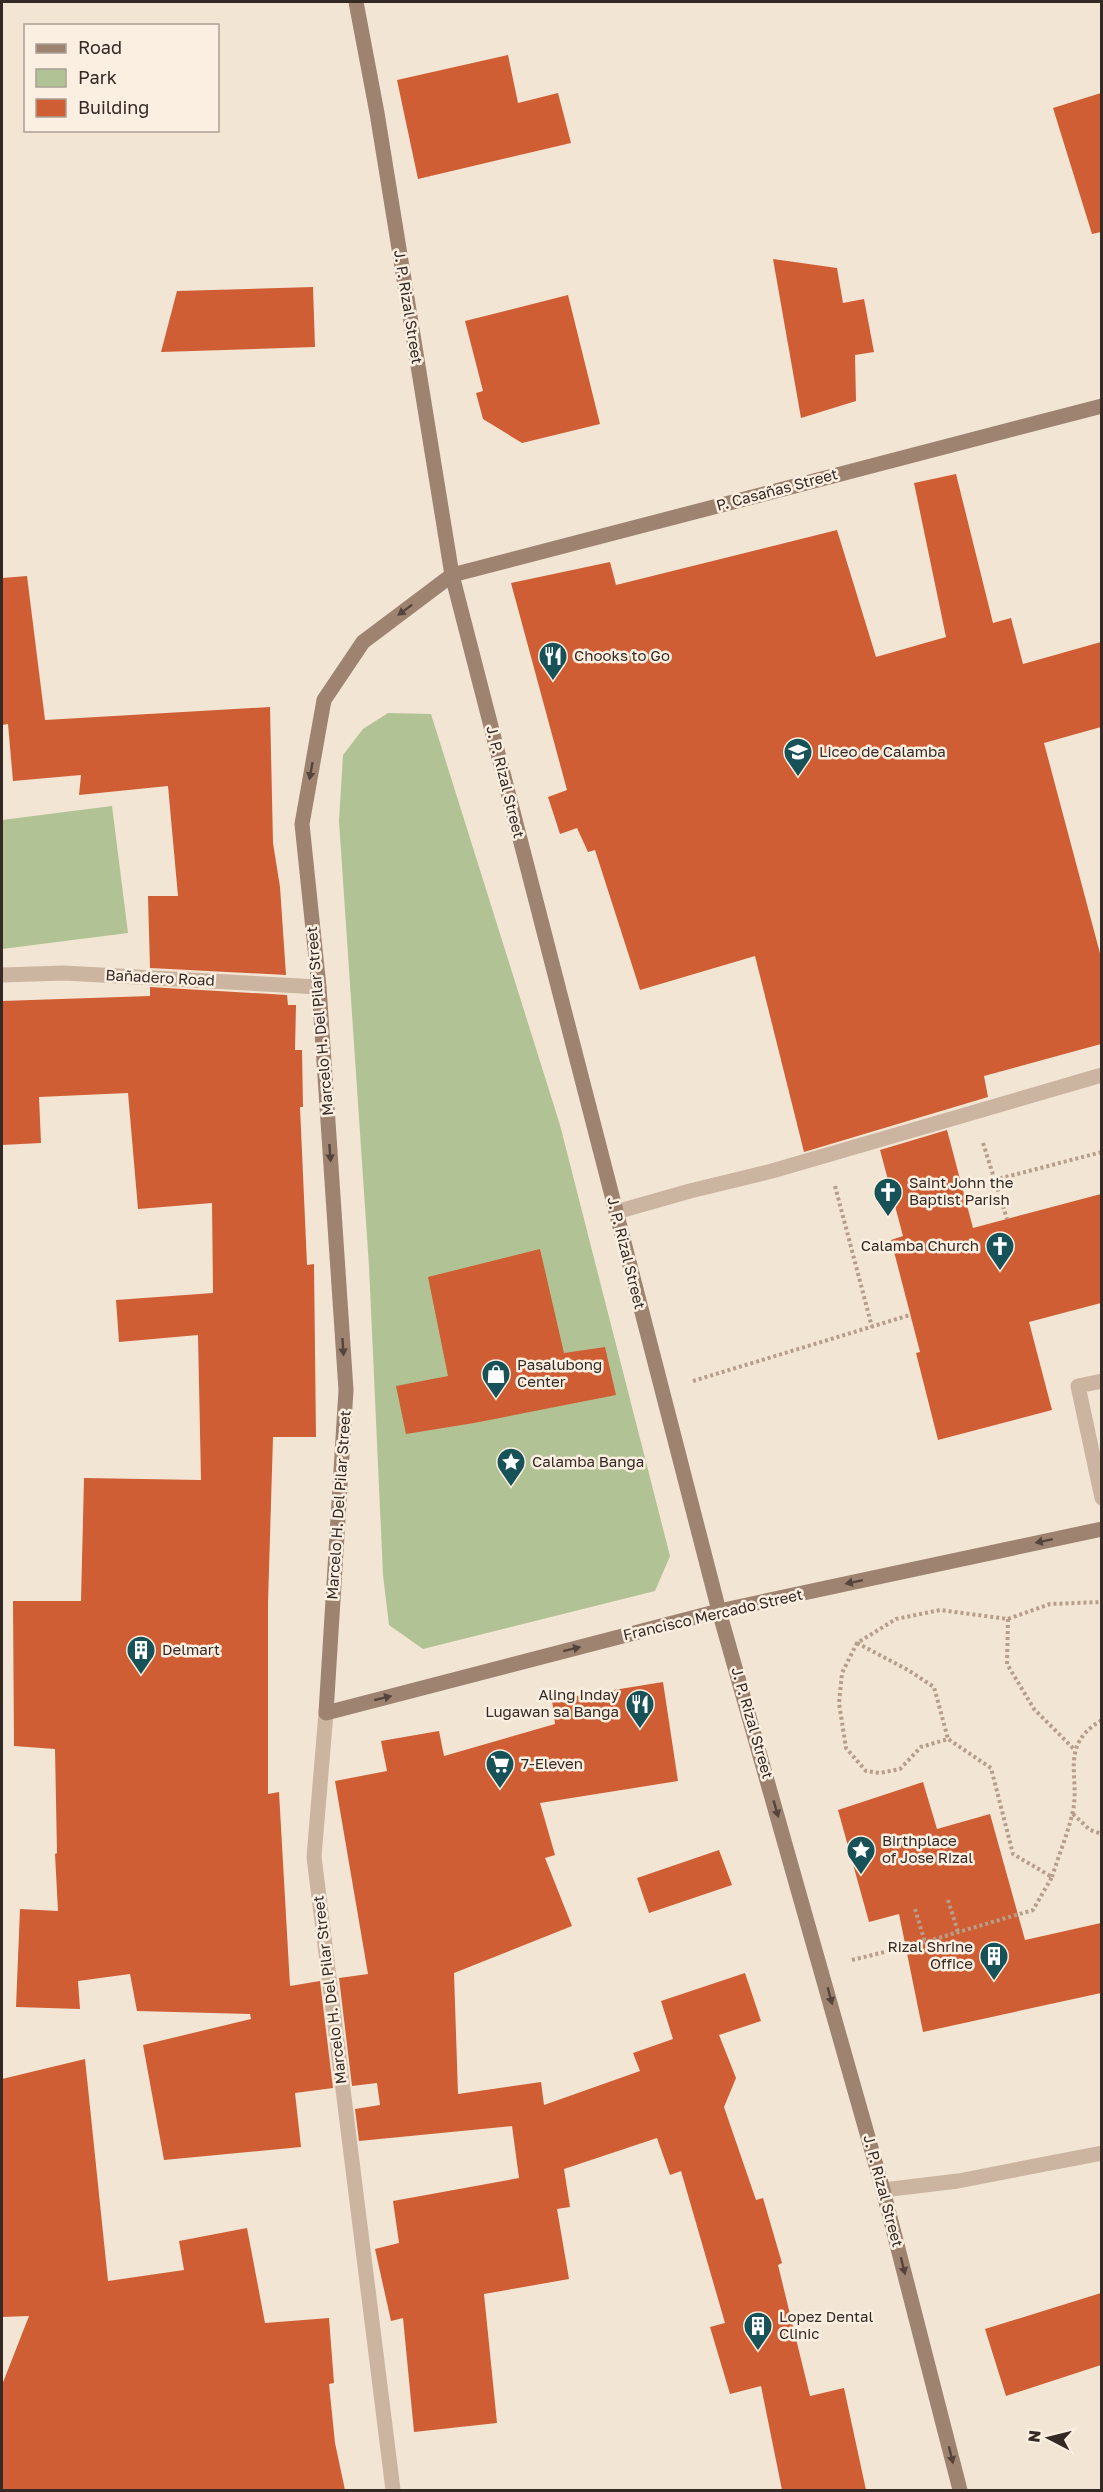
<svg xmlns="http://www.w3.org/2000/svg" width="1103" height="2492" font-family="'Golos Text',sans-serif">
<rect width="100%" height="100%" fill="#f2e5d4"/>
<path fill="#b1c294" d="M 388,713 L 431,714 L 560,1125 L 670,1556 L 655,1591 L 423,1649 L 389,1625 L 383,1575 L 369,1266 L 339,821 L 343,755 L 363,729 Z
M 112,806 L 128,933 L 2,949 L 2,820 Z"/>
<path fill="#d05e34" d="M 508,55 L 518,103 L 558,93 L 571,143 L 418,179 L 397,80 Z
M 1101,93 L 1101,232 L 1092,234 L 1053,108 Z
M 773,259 L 837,268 L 843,303 L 864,299 L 874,352 L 855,355 L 856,401 L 801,418 Z
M 313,287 L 315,347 L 161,352 L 177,291 Z
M 568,295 L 600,424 L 522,443 L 483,419 L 476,393 L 483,391 L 465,321 Z
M 956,474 L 993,623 L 1011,618 L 1023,664 L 1101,642 L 1101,727 L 1044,743 L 1101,957 L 1101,1044 L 984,1076 L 988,1097 L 804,1152 L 755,956 L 640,990 L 595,850 L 588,852 L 577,828 L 560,834 L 548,797 L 567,790 L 511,583 L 610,562 L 616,585 L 837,530 L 876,657 L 946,637 L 914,483 Z
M 27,576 L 45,720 L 270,707 L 273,843 L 280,887 L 286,975 L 150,968 L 148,896 L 178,896 L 168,786 L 79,795 L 81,775 L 13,781 L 8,724 L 2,725 L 2,578 Z
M 150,987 L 287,995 L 288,1005 L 296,1005 L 295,1050 L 302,1050 L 303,1107 L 300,1107 L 307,1265 L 314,1264 L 316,1437 L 273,1437 L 268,1603 L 268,1794 L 279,1792 L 290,1986 L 320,1981 L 333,2088 L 295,2093 L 301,2147 L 164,2160 L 143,2045 L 251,2019 L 250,2014 L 137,2011 L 130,1974 L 78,1981 L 80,2009 L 16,2007 L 20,1909 L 58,1911 L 55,1854 L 57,1853 L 55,1749 L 14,1746 L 13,1601 L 81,1601 L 84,1478 L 201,1480 L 198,1335 L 119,1342 L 116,1300 L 213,1293 L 212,1203 L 138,1209 L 128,1093 L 39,1097 L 41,1143 L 2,1145 L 2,1001 L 150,996 Z
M 947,1130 L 973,1228 L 1101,1194 L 1101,1303 L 1029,1322 L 1052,1410 L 938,1440 L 916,1353 L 920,1352 L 891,1240 L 903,1236 L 880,1150 Z
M 540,1249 L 564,1353 L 605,1347 L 616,1395 L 474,1423 L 406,1434 L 396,1386 L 448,1376 L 428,1277 Z
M 663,1682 L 678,1781 L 540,1803 L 555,1855 L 545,1858 L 572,1926 L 454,1973 L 458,2094 L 541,2082 L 544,2105 L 640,2071 L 633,2053 L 673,2039 L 661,2001 L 745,1973 L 761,2021 L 719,2035 L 736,2078 L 724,2107 L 756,2200 L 763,2198 L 782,2263 L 778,2265 L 810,2396 L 844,2388 L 866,2490 L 782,2490 L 761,2386 L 730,2394 L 710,2327 L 725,2323 L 681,2171 L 670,2175 L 657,2138 L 564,2169 L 570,2207 L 557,2209 L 569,2279 L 484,2294 L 497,2423 L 414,2432 L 403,2318 L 391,2321 L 375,2249 L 399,2243 L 393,2201 L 519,2178 L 512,2126 L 359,2141 L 355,2109 L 380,2105 L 377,2083 L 352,2086 L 339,1978 L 368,1974 L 335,1781 L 387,1771 L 381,1741 L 439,1731 L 444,1756 L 555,1724 L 552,1700 Z
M 923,1782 L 937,1829 L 990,1814 L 1025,1940 L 1101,1923 L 1101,1993 L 923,2032 L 899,1914 L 869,1922 L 838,1810 Z
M 719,1850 L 732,1885 L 649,1913 L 637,1878 Z
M 85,2059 L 108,2281 L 184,2270 L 179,2241 L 247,2228 L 265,2323 L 329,2318 L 334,2383 L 329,2384 L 335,2443 L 345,2490 L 2,2490 L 2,2385 L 29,2316 L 2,2317 L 2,2079 Z
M 1101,2293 L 1101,2365 L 1006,2396 L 985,2329 Z"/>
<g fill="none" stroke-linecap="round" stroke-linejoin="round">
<path stroke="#b69e8a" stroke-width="4" stroke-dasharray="3 3" stroke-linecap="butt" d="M 983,1143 L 1007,1219
M 994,1180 L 1102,1152
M 835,1186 L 872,1327
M 693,1381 L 910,1315
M 1008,1619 L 1007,1664 L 1034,1709 L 1074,1749
M 857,1643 L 908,1670 L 934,1687 L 948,1739
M 1073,1814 L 1090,1830 L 1102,1834
M 1052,1877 C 1058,1857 1067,1836 1072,1815 C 1082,1777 1057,1746 1102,1720
M 948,1900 L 958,1932
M 915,1909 L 925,1942
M 852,1960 L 925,1942 L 1033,1910 L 1052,1877 L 1013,1854 L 991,1768 L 948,1739 L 921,1747 L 900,1769 L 880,1773 L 866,1771 L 846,1748 L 839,1703 L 842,1673 L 857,1643 L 896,1619 L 940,1610 L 1008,1619 L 1050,1604 L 1102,1602"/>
<path stroke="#cbb4a0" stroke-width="15" d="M 616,1212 L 690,1191 L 772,1171 L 1102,1075
M 1102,1381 L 1078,1386 L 1102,1498
M 883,2190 L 958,2181 L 1102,2153"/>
<path stroke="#cbb4a0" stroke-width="15" d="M 2,975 L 64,973 L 319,987
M 326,1713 L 314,1857 L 393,2490"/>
<path stroke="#9e8371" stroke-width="15" d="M 356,2 L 377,113 L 452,575 L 719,1611 L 883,2190 L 960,2490
M 1102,406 L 452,575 L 363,642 L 324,700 L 302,824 L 319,987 L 346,1390 L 326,1713 L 719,1611 L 1102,1529"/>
</g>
<defs><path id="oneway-solid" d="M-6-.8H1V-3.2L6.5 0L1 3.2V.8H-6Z" transform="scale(1.5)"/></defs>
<g fill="#54443b">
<use href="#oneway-solid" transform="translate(405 610) rotate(143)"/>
<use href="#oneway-solid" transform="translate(311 771) rotate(100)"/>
<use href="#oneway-solid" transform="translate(330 1153) rotate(86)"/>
<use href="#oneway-solid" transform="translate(343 1347) rotate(86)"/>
<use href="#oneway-solid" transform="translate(1044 1541) rotate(168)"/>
<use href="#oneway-solid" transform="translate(854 1582) rotate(168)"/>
<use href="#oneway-solid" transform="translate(572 1649) rotate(-14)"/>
<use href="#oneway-solid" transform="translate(383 1698) rotate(-14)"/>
<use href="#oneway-solid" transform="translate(776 1809) rotate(74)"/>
<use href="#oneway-solid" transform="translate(830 1996) rotate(75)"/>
<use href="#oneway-solid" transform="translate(903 2266) rotate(76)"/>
<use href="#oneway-solid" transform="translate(951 2455) rotate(76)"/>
</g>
<defs>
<g id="restaurant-pin" transform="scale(1.5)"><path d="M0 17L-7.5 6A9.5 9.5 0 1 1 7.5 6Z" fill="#175258" stroke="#faefe0"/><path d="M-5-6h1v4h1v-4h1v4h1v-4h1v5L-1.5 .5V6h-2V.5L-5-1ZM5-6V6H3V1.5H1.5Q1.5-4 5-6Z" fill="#fff"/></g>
<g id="school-pin" transform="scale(1.5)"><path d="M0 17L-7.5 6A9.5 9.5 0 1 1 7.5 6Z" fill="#175258" stroke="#faefe0"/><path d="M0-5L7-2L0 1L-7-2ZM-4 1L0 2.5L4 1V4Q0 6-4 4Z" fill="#fff"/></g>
<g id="church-pin" transform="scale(1.5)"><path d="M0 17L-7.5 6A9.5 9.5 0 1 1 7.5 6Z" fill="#175258" stroke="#faefe0"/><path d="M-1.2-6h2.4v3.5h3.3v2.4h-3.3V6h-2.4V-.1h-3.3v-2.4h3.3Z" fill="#fff"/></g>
<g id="shop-pin" transform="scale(1.5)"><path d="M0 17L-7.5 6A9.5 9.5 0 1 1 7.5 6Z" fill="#175258" stroke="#faefe0"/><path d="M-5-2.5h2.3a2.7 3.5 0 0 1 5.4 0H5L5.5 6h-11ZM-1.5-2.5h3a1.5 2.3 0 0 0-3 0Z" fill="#fff"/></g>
<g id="sight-pin" transform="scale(1.5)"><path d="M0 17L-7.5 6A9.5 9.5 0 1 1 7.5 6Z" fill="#175258" stroke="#faefe0"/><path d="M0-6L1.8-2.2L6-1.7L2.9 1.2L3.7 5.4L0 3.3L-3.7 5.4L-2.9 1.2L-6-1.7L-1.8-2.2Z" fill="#fff"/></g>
<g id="building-pin" transform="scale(1.5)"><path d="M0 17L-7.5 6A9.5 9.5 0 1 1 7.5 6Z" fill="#175258" stroke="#faefe0"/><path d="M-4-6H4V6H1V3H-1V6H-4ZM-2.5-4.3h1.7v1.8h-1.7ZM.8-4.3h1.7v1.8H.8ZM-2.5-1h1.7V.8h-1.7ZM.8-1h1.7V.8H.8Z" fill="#fff"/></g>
<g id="supermarket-pin" transform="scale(1.5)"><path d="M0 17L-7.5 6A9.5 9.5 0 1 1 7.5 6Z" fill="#175258" stroke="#faefe0"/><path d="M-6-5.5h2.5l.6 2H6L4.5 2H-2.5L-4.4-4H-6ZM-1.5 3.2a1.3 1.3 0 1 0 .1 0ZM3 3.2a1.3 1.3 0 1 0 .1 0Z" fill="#fff"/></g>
</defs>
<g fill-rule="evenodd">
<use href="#restaurant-pin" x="553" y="656"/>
<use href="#school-pin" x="798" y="752"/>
<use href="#church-pin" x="888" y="1192"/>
<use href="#church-pin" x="1000" y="1246"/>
<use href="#shop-pin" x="496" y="1374"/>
<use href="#sight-pin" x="511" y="1462"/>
<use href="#building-pin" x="141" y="1650"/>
<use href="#restaurant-pin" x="640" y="1704"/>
<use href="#supermarket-pin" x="500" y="1764"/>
<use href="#sight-pin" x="861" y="1850"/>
<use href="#building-pin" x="994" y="1956"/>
<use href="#building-pin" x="758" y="2326"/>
</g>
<g text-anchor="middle" stroke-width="5" stroke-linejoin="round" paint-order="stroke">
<g font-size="15" fill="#342924" stroke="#faefe0">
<text transform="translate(408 307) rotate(81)" y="5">J. P. Rizal Street</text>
<text transform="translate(777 490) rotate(-15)" y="5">P. Casañas Street</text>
<text transform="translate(505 782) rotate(76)" y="5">J. P. Rizal Street</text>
<text transform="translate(160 978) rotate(3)" y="5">Bañadero Road</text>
<text transform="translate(320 1021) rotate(-95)" y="5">Marcelo H. Del Pilar Street</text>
<text transform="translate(626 1253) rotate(76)" y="5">J. P. Rizal Street</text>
<text transform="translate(339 1505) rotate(-86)" y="5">Marcelo H. Del Pilar Street</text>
<text transform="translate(713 1615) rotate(-13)" y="5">Francisco Mercado Street</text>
<text transform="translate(752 1723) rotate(74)" y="5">J. P. Rizal Street</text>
<text transform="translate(330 1990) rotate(-97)" y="5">Marcelo H. Del Pilar Street</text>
<text transform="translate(883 2191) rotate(75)" y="5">J. P. Rizal Street</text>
</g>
<g font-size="15" fill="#342924" stroke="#faefe0" text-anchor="start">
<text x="574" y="661">Chooks to Go</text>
<text x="819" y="757">Liceo de Calamba</text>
<text x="909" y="1188">Saint John the<tspan x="909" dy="17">Baptist Parish</tspan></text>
<text x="979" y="1251" text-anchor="end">Calamba Church</text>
<text x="517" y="1370">Pasalubong<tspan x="517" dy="17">Center</tspan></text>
<text x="532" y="1467">Calamba Banga</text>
<text x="162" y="1655">Delmart</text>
<text x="619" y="1700" text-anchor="end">Aling Inday<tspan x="619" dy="17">Lugawan sa Banga</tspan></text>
<text x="521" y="1769">7-Eleven</text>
<text x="882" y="1846">Birthplace<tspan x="882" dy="17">of Jose Rizal</tspan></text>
<text x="973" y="1952" text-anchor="end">Rizal Shrine<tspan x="973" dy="17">Office</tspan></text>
<text x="779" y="2322">Lopez Dental<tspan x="779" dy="17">Clinic</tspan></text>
</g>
</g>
<rect width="1103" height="2492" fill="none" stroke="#342924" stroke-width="6"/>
<rect x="24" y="24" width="195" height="108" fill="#faefe0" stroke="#aba095" stroke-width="1.5"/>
<rect x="36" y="44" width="30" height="9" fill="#9e8371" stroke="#aba095" stroke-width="1.5"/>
<text x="78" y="54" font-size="18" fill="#342924">Road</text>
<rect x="36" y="69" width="30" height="18" fill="#b1c294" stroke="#aba095" stroke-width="1.5"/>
<text x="78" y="84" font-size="18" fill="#342924">Park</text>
<rect x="36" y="99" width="30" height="18" fill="#d05e34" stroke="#aba095" stroke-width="1.5"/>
<text x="78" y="114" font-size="18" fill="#342924">Building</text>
<g transform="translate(1049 2438) rotate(277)" stroke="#faefe0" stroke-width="4.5" paint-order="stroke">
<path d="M0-4.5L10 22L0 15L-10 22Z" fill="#342924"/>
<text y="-9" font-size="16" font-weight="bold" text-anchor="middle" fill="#342924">N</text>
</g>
</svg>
